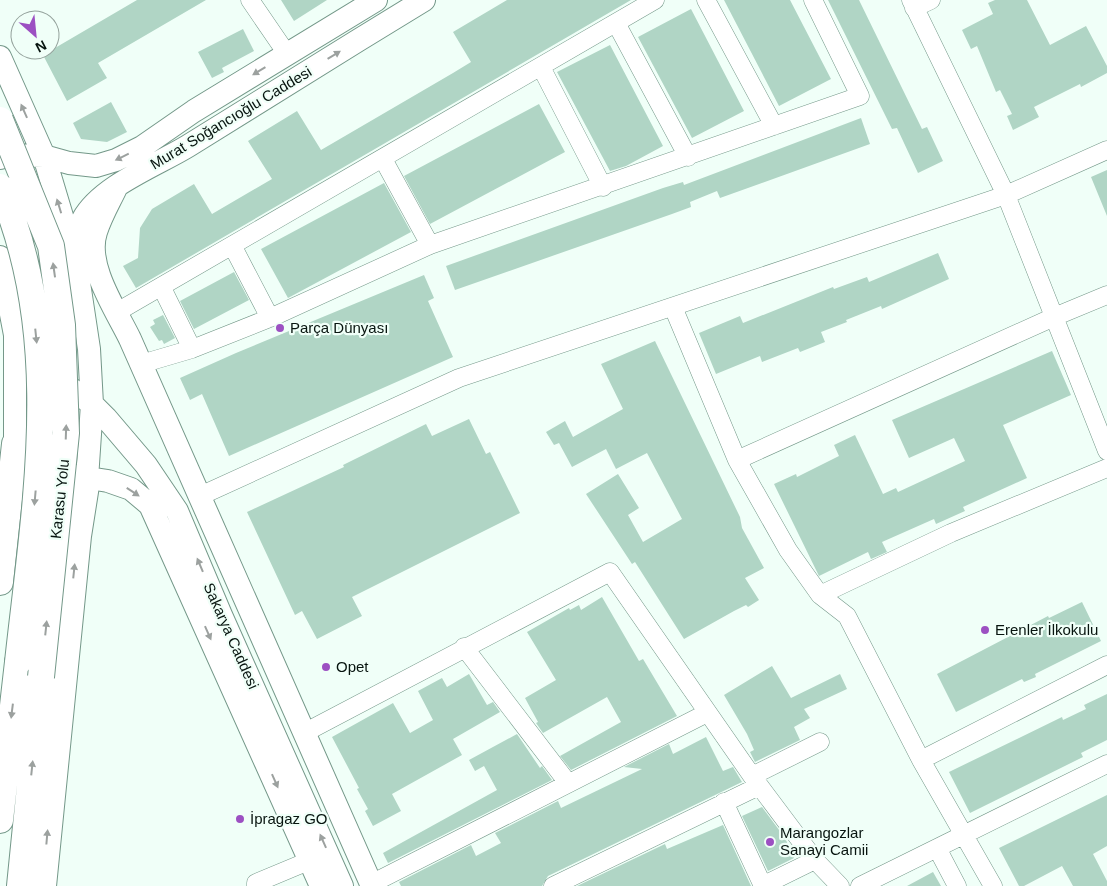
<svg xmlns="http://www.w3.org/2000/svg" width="1107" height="886" font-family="Arial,sans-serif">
<rect width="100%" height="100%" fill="#f0fff8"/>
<path fill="#b0d5c5" d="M 137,0 L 206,0 L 98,63 L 107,78 L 67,101 L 43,55 Z
M 281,0 L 327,0 L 294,21 Z
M 507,0 L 631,0 L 136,288 L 123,266 L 138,258 L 140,228 L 152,209 L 194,184 L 212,214 L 272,179 L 248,141 L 297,111 L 321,150 L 453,73 L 471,62 L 453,32 Z
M 724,0 L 790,0 L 831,79 L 779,106 Z
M 828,0 L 859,0 L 922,129 L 927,127 L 943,161 L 918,173 L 897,128 L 892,129 Z
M 995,0 L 1027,0 L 1050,45 L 1086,26 L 1107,66 L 1107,73 L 1081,87 L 1080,84 L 1034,107 L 1039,117 L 1013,130 L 1007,116 L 1012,114 L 1000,90 L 996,92 L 977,46 L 971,49 L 962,30 L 993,14 L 988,3 Z
M 691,9 L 744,111 L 692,138 L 638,37 Z
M 243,29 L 254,51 L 222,68 L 224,72 L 212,78 L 198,52 Z
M 610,45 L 663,146 L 626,166 L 610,171 L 557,72 Z
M 111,102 L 127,132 L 107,142 L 81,139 L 73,123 Z
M 539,104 L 565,152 L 430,224 L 404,176 Z
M 861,118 L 870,144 L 720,198 L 717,191 L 690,202 L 691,207 L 672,214 L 455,290 L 446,266 L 663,188 L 683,182 L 684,185 Z
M 1107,170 L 1107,216 L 1091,177 Z
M 384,183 L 411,232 L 288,298 L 261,249 Z
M 938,253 L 949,279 L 882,309 L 881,306 L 846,320 L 847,322 L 821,332 L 825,342 L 800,352 L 798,348 L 762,362 L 760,356 L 716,374 L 699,333 L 740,316 L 743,323 L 833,287 L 834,289 L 867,277 L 869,282 Z
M 234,272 L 249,300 L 194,329 L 180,301 Z
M 424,275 L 434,298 L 428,301 L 453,357 L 229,456 L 202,394 L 190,400 L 180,378 L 236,353 Z
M 163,315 L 175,338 L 164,344 L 162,340 L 159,341 L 150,327 L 155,324 L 153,320 Z
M 655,341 L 740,517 L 742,528 L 764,568 L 745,578 L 759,600 L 748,607 L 746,605 L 734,611 L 684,639 L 635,562 L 632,564 L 586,494 L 618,474 L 639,508 L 628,515 L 643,542 L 682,519 L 647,453 L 616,469 L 606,449 L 572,467 L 559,443 L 554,445 L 546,432 L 565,421 L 573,437 L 623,409 L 601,364 Z
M 1052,351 L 1071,395 L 1003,425 L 1027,478 L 963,507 L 965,511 L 936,524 L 934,519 L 882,542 L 887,552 L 871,559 L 868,552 L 819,576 L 774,484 L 796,474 L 797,477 L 839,456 L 834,445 L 855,435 L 883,494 L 896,488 L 898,492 L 965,461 L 954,438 L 909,458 L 892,420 Z
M 469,419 L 486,454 L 490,452 L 520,513 L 352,597 L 362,616 L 317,639 L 302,611 L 295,615 L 247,512 L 344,467 L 343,465 L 426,424 L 432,436 Z
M 602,597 L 639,661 L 643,659 L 677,716 L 571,770 L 560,756 L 621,722 L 607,697 L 543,733 L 536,723 L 538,722 L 525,698 L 556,680 L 527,632 L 569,608 L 570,610 L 579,605 L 581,610 Z
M 1082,602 L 1101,641 L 1035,674 L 1036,677 L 1024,682 L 1022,679 L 956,712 L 937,674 L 1048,616 L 1049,618 Z
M 772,666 L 791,698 L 840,674 L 847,689 L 804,709 L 810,718 L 794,727 L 800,740 L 755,762 L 750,752 L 754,750 L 747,734 L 724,695 Z
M 469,674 L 487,705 L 493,702 L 500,712 L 453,739 L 462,755 L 392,794 L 401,811 L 373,826 L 365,811 L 368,809 L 357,789 L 359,788 L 332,737 L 393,703 L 410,733 L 433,720 L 418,691 L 442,678 L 447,687 Z
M 1107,694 L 1107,740 L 1081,753 L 1083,757 L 970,813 L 949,772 L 1062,717 L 1063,720 L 1086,709 L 1084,705 Z
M 517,734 L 540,768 L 542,766 L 552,780 L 388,863 L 383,853 L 497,790 L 484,766 L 475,771 L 469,760 Z
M 706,737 L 723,771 L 733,767 L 742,782 L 548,876 L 542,886 L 401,886 L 399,882 L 471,845 L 476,856 L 501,843 L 495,833 L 558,801 L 561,808 L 642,769 L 624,767 L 669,744 L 673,754 Z
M 1107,795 L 1107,846 L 1093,854 L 1107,881 L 1107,886 L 1073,886 L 1062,866 L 1024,886 L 1019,886 L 999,848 Z
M 762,807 L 785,838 L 794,858 L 768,871 L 742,816 Z
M 723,825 L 751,886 L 577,886 L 665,844 L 667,849 Z
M 933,872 L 941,886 L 907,886 Z"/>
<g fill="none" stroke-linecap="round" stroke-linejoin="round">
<g stroke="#749889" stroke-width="19">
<path id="minor" d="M 250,0 L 287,54
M 706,0 L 774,126
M 911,0 L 1006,195 L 1107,451
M 914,8 L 931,0
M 616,23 L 688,157
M 541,67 L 603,187
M 383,159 L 430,245
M 233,247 L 270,318
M 162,288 L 192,349
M 673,307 L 737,460 L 788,550 L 820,595 L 847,616 L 921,760
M 117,312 L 655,0
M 141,364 L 192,349 L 270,318 L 430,245 L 860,96 L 813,0
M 737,460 L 1054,317 L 1107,295
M 200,496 L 459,378 L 1006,195 L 1107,150
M 820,595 L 951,533 L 1107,468
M 464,647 L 568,783
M 304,733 L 610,572 L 752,776 L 815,860 L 840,886
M 752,776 L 820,742
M 724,802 L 763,886
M 937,848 L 957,886
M 371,884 L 707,713
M 256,886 L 256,883 L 311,860
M 553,886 L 759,786
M 762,886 L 815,860
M 860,886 L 1107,764
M 993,886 L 921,760 L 1107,665"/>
</g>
<g stroke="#749889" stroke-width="24">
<path id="major" d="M 0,57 L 44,156 L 76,263 L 89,349 L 92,404 L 87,479
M 0,158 L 3,155 L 44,156 L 69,163 L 96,166 L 116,160 L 142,147 L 194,111 L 376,0
M 117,186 C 110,201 101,216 96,232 C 85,265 116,310 130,339 L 372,886
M 0,257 L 15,335 L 15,444 L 28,454
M 76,263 C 77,249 75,232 83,219 C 101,186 157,165 188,146 C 267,97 345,48 424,0
M 52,375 L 92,404 L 106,418 L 146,465 L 177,511 L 221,615 L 342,886
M 69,475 L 108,481 L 131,489 L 150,505 L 321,886"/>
</g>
<g stroke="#749889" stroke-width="28">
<path id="highway" d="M 0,582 L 15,444
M 0,820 L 18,662
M 20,886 L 41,677
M 43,886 L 78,536 L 87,479"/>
</g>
<use href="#minor" stroke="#fff" stroke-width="18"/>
<use href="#major" stroke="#fff" stroke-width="22"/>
<use href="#highway" stroke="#fff" stroke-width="26"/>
<g stroke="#749889" stroke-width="28" stroke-linecap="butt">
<path id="highway-bridge" d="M 0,120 L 51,246 L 62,325 L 66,433 L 41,677
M 0,187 C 66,338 35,505 18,662"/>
</g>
<use href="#highway-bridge" stroke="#fff" stroke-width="26"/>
</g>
<defs><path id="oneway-solid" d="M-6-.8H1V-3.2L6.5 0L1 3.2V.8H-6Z" transform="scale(1.25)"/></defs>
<g fill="#9ca19f">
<use href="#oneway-solid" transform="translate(334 55) rotate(-31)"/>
<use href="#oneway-solid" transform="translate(259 71) rotate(149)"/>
<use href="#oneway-solid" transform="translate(24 111) rotate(-114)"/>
<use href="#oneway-solid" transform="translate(122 157) rotate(154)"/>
<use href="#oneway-solid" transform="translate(59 206) rotate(-107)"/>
<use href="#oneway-solid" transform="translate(54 270) rotate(-98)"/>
<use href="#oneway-solid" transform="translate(36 336) rotate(84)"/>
<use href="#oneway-solid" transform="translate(66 432) rotate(-88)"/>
<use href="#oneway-solid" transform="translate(133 492) rotate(33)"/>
<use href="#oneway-solid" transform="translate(35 498) rotate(95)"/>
<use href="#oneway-solid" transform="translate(200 565) rotate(-113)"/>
<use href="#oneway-solid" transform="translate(74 571) rotate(-84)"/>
<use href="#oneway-solid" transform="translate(46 628) rotate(-84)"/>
<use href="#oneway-solid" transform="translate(208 633) rotate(66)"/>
<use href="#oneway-solid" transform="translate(12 711) rotate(97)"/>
<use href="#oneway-solid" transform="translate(32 768) rotate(-84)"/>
<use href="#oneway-solid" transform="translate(275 781) rotate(66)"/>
<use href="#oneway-solid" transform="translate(47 837) rotate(-85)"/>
<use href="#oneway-solid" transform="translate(323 841) rotate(-114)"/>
</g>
<g fill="#9c50c2" stroke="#f0fff8" stroke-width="2">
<circle cx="280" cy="328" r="5"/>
<circle cx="985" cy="630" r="5"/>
<circle cx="326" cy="667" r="5"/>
<circle cx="240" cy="819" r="5"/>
<circle cx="770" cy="842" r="5"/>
</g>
<g text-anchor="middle" stroke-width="4.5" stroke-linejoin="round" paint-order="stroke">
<g font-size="15" fill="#07140f" stroke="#f0fff8">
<text transform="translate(231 118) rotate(-31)" y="5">Murat Soğancıoğlu Caddesi</text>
<text transform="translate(60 499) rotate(-84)" y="5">Karasu Yolu</text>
<text transform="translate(231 636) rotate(66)" y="5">Sakarya Caddesi</text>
</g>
<g font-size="15" fill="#07140f" stroke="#f0fff8" text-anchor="start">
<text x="290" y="333">Parça Dünyası</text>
<text x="995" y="635">Erenler İlkokulu</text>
<text x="336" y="672">Opet</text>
<text x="250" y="824">İpragaz GO</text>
<text x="780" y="838">Marangozlar<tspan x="780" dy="17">Sanayi Camii</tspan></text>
</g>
</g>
<g transform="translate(35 35) rotate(153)"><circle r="24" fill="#f0fff8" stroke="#93a19b"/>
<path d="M0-4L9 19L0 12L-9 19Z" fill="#9c50c2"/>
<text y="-8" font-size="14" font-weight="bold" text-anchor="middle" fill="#07140f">N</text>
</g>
</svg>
